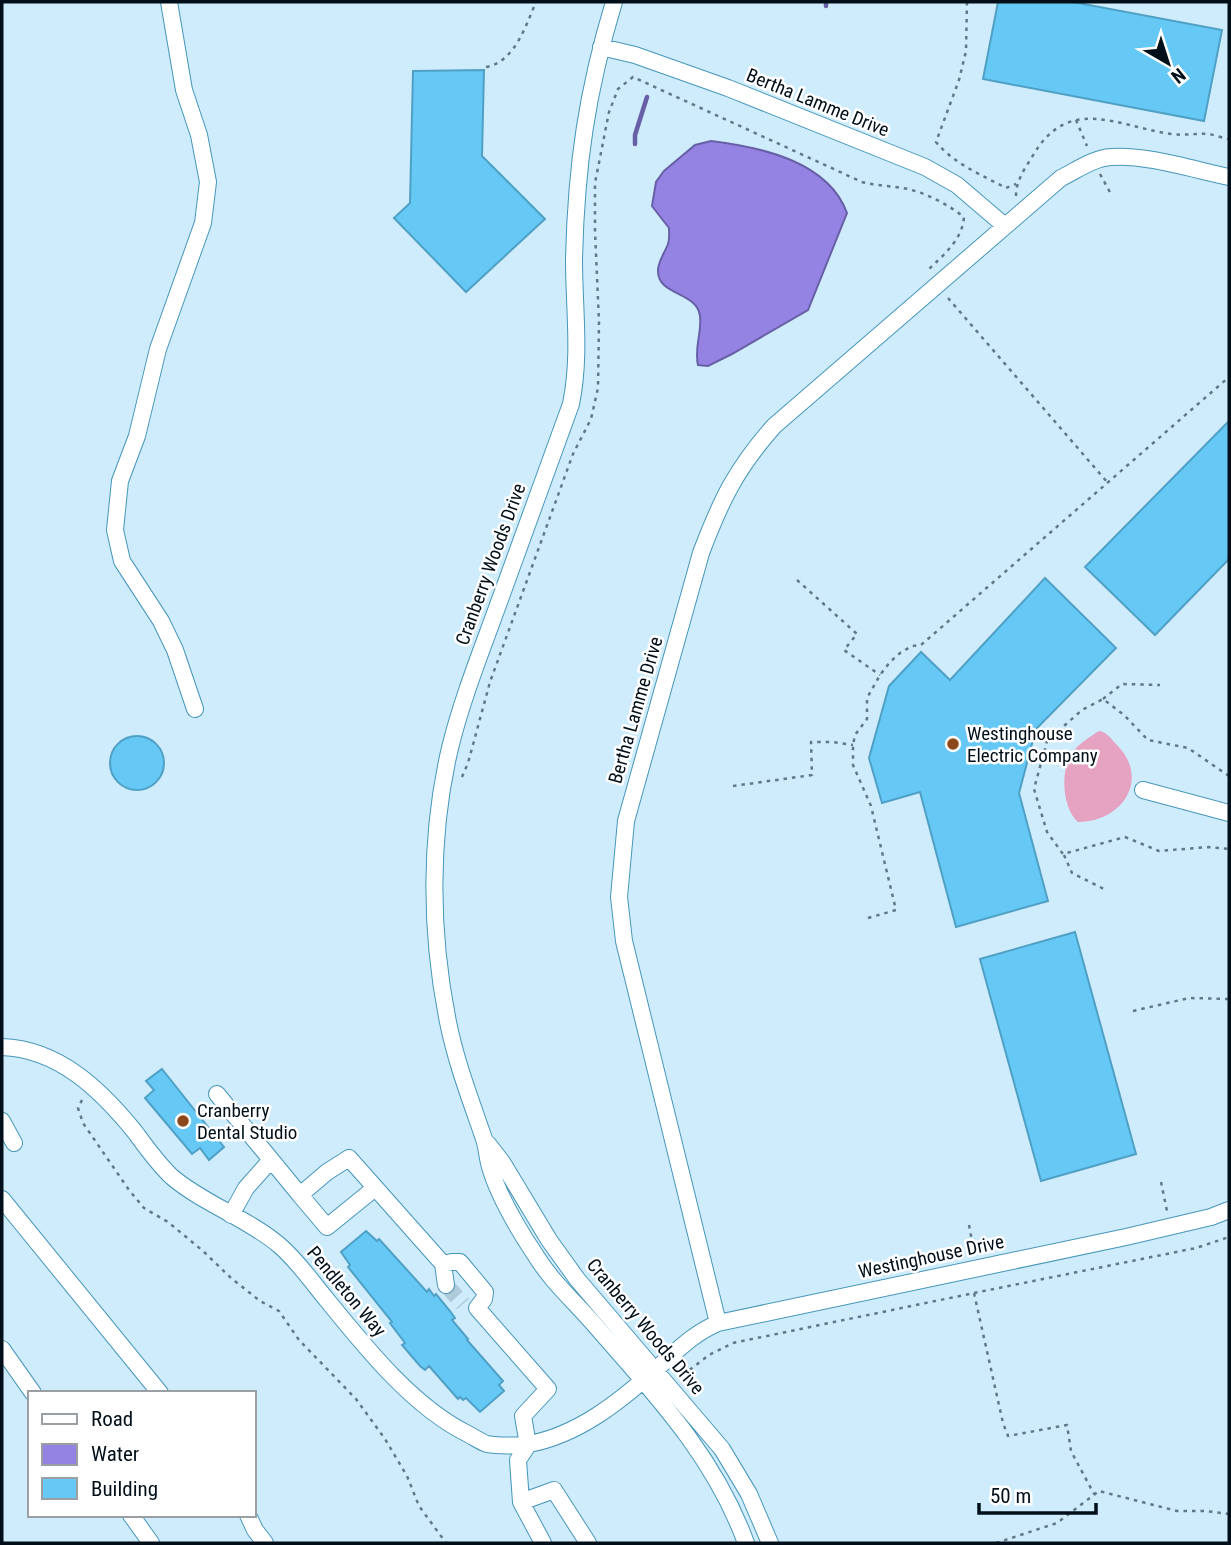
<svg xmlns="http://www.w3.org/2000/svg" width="1231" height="1545" font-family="'Roboto Condensed',sans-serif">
<rect width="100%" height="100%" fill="#ceecfc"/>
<path fill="#e5a3c1" d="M 1099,731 C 1107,732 1110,738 1116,744 C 1151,778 1123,822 1078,822 C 1062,808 1060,770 1072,753 C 1077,745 1091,736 1099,731 Z"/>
<path fill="#9583e4" stroke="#6860a7" stroke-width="2" d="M 711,141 C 760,147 828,161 847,213 L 808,310 L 732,354 L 708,366 L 698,365 C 694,347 702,333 700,316 C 697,291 657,296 658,270 C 658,262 665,252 668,244 C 670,239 669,233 669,228 L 652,206 L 656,182 L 664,171 L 695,145 Z"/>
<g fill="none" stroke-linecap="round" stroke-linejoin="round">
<path stroke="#6860a7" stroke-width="4.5" d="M 826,2 L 826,6
M 635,144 L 635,135 L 647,97"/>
</g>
<path fill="#65c8f5" stroke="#50a0c5" stroke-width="2" d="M 998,2 L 1073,2 L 1222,30 L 1204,121 L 983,79 Z
M 484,70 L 482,156 L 545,219 L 466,292 L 394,218 L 410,203 L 413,71 Z
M 1229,421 L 1229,559 L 1155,635 L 1085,567 Z
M 1045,578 L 1116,648 L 1036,729 L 1019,793 L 1048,901 L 956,927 L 920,792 L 882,803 L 869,758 L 889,686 L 921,652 L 950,680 Z
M110 763a27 27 0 1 1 54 0a27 27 0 1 1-54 0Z
M 1075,932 L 1136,1154 L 1041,1181 L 980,959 Z
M 162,1069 L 224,1147 L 209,1160 L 200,1148 L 192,1154 L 145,1098 L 154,1090 L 146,1081 Z
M 366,1231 L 377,1241 L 379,1239 L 427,1292 L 429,1289 L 434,1296 L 436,1294 L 450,1311 L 455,1318 L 452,1320 L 468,1339 L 467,1340 L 503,1381 L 499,1385 L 504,1391 L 480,1412 L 466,1398 L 463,1400 L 460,1397 L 458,1399 L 429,1366 L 425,1370 L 420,1366 L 402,1345 L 405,1343 L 390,1323 L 392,1322 L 348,1267 L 350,1265 L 341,1252 Z"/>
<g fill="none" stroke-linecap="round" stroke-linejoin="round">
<path stroke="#afcbda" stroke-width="16" stroke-dasharray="16 8" stroke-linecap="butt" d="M 446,1285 L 463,1304"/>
<g stroke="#4696bb" stroke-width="18">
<path id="minor" d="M 169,2 L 184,90 L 199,135 L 208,182 L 203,223 L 158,349 L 137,436 L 120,481 L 115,530 L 122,561 L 161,621 L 175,650 L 195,709
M 614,2 C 587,91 576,166 574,260 C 574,309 581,355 571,404 C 547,471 522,538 498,605 C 481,652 462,699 450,748 C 429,837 430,933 448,1022 C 456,1062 470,1098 483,1136 C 487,1146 487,1157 490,1167 C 499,1198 518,1229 536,1256 C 552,1282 573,1300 593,1323 C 653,1392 714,1455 746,1543
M 601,47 L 635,55 L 728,88 L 925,167 L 957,185 L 1005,226
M 1143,790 L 1229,813
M 2,1047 C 59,1049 101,1090 135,1132 C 146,1147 158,1164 172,1177 C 204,1204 247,1218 279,1245 C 298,1261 311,1281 327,1300 C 366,1348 413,1407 468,1434 C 474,1437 481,1442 487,1444 C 498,1446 518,1446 529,1444 C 578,1435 619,1402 655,1370 C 676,1352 692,1334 718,1323 L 1126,1237 L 1211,1217 L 1229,1210
M 217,1094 L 300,1195 L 327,1172 L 349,1158 L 443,1264 L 452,1262 L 460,1262 L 485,1292 L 484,1299 L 477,1308 L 548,1389 L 523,1416 L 528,1445 L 518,1460 L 521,1502 L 543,1543
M 2,1121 L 14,1143
M 488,1144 L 502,1162 L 549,1240 L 577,1279 L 722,1449 L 749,1494 L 770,1543
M 300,1195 L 327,1227 L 375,1188
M 2,1199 L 160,1393
M 231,1215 L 246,1188 L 270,1161
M 443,1264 L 446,1285
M 718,1323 L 624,941 L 619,897 L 626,821 L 701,553 C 721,500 736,469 774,426 L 1061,178 C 1077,170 1094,158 1111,157 C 1145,154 1195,170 1229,177
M 2,1349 L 33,1393
M 521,1502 L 554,1490 L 588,1543
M 131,1515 L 151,1543
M 248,1515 L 255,1530 L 265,1543"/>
</g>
<path stroke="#627885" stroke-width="2.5" stroke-dasharray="3.5 5" stroke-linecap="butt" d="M 967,2 L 966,51 L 959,80 L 936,142 C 954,164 982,175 1006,188 L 1016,184
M 486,67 C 515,62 526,25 536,2
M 1076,120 L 1087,146
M 1100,174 L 1112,196
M 1016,196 C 1016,181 1024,170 1032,157 C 1068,94 1116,126 1171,134 C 1184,136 1195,133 1208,134 C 1215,135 1223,138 1229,139
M 948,298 L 1108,483
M 797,580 L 857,634 L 844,650 L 880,675
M 1103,699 L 1122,684 L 1160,685
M 1229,776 L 1188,748 L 1148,740 L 1124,715 L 1103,699 L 1082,710 L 1047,741 L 1034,789 L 1047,832 L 1063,854 L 1125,837 L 1159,851 L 1209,847 L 1229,849
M 462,777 L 468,763 L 490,682 L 573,454 L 591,419 L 598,388 L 599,322 L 595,231 L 595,183 L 609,112 L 618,89 L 633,77 L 862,182 C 877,186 893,186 908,189 C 928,194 947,204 964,217 C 962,241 943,255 926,272
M 733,786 L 812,775 L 811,742 L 833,742 L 853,745
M 1064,855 L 1072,873 L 1104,889
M 868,918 L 896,910 L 871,806 L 853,765 L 853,745 L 855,735 L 867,719 L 867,698 L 880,675 L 890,662 L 900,653 L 912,646 L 921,645 L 1229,377
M 1133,1011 L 1189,998 L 1229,999
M 82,1100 L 78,1108 L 83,1123 L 129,1190 L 144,1208 L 168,1222 L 203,1251 L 231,1278 L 260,1301 L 279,1311 L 299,1340 L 356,1399 L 385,1439 L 407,1476 L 419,1506 L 446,1543
M 1161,1182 L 1167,1211
M 969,1225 L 974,1252
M 974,1293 L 1196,1248 L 1229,1237
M 683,1375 L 709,1355 L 733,1343 L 974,1293 L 1003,1423 L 1008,1436 L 1067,1425 L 1071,1451 L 1094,1494
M 996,1543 L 1057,1523 L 1099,1491 L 1177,1511 L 1206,1511 L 1229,1514"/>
<use href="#minor" stroke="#fff" stroke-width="16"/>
</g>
<g fill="#8c481b" stroke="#fff" stroke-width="2.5">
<circle cx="953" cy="744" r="7"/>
<circle cx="183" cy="1121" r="7"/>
</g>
<g text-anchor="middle" stroke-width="5" stroke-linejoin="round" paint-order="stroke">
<g font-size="19" fill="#000f19" stroke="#fff">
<text transform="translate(818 102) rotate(22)" y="7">Bertha Lamme Drive</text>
<text transform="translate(490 564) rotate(-70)" y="7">Cranberry Woods Drive</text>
<text transform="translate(635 710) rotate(-74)" y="7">Bertha Lamme Drive</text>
<text transform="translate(931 1256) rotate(-12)" y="7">Westinghouse Drive</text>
<text transform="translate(347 1291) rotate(50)" y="7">Pendleton Way</text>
<text transform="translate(646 1326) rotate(50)" y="7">Cranberry Woods Drive</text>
</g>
<g font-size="19" fill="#000f19" stroke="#fff" text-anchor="start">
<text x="967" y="740">Westinghouse<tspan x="967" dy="22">Electric Company</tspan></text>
<text x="197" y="1117">Cranberry<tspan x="197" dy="22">Dental Studio</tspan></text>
</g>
</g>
<rect width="1231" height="1545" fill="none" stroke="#000f19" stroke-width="7"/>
<rect x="28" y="1391" width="228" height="126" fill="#ffffff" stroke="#999fa3" stroke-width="2"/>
<rect x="42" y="1414" width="35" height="10" fill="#ffffff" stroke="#999fa3" stroke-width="2"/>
<text x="91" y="1426" font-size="21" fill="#000f19">Road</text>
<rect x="42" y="1444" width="35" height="21" fill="#9583e4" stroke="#999fa3" stroke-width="2"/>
<text x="91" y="1461" font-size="21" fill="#000f19">Water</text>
<rect x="42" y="1478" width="35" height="21" fill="#65c8f5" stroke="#999fa3" stroke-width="2"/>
<text x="91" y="1496" font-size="21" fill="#000f19">Building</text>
<g transform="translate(1168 63) rotate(141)" stroke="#ffffff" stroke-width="5" paint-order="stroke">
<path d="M0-5L12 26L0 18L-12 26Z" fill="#000f19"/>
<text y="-10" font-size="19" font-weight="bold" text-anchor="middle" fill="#000f19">N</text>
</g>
<path d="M979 1503v10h117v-10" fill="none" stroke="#000f19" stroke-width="3.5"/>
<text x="990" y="1503" font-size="21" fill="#000f19" stroke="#ffffff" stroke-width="5" paint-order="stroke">50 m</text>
</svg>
